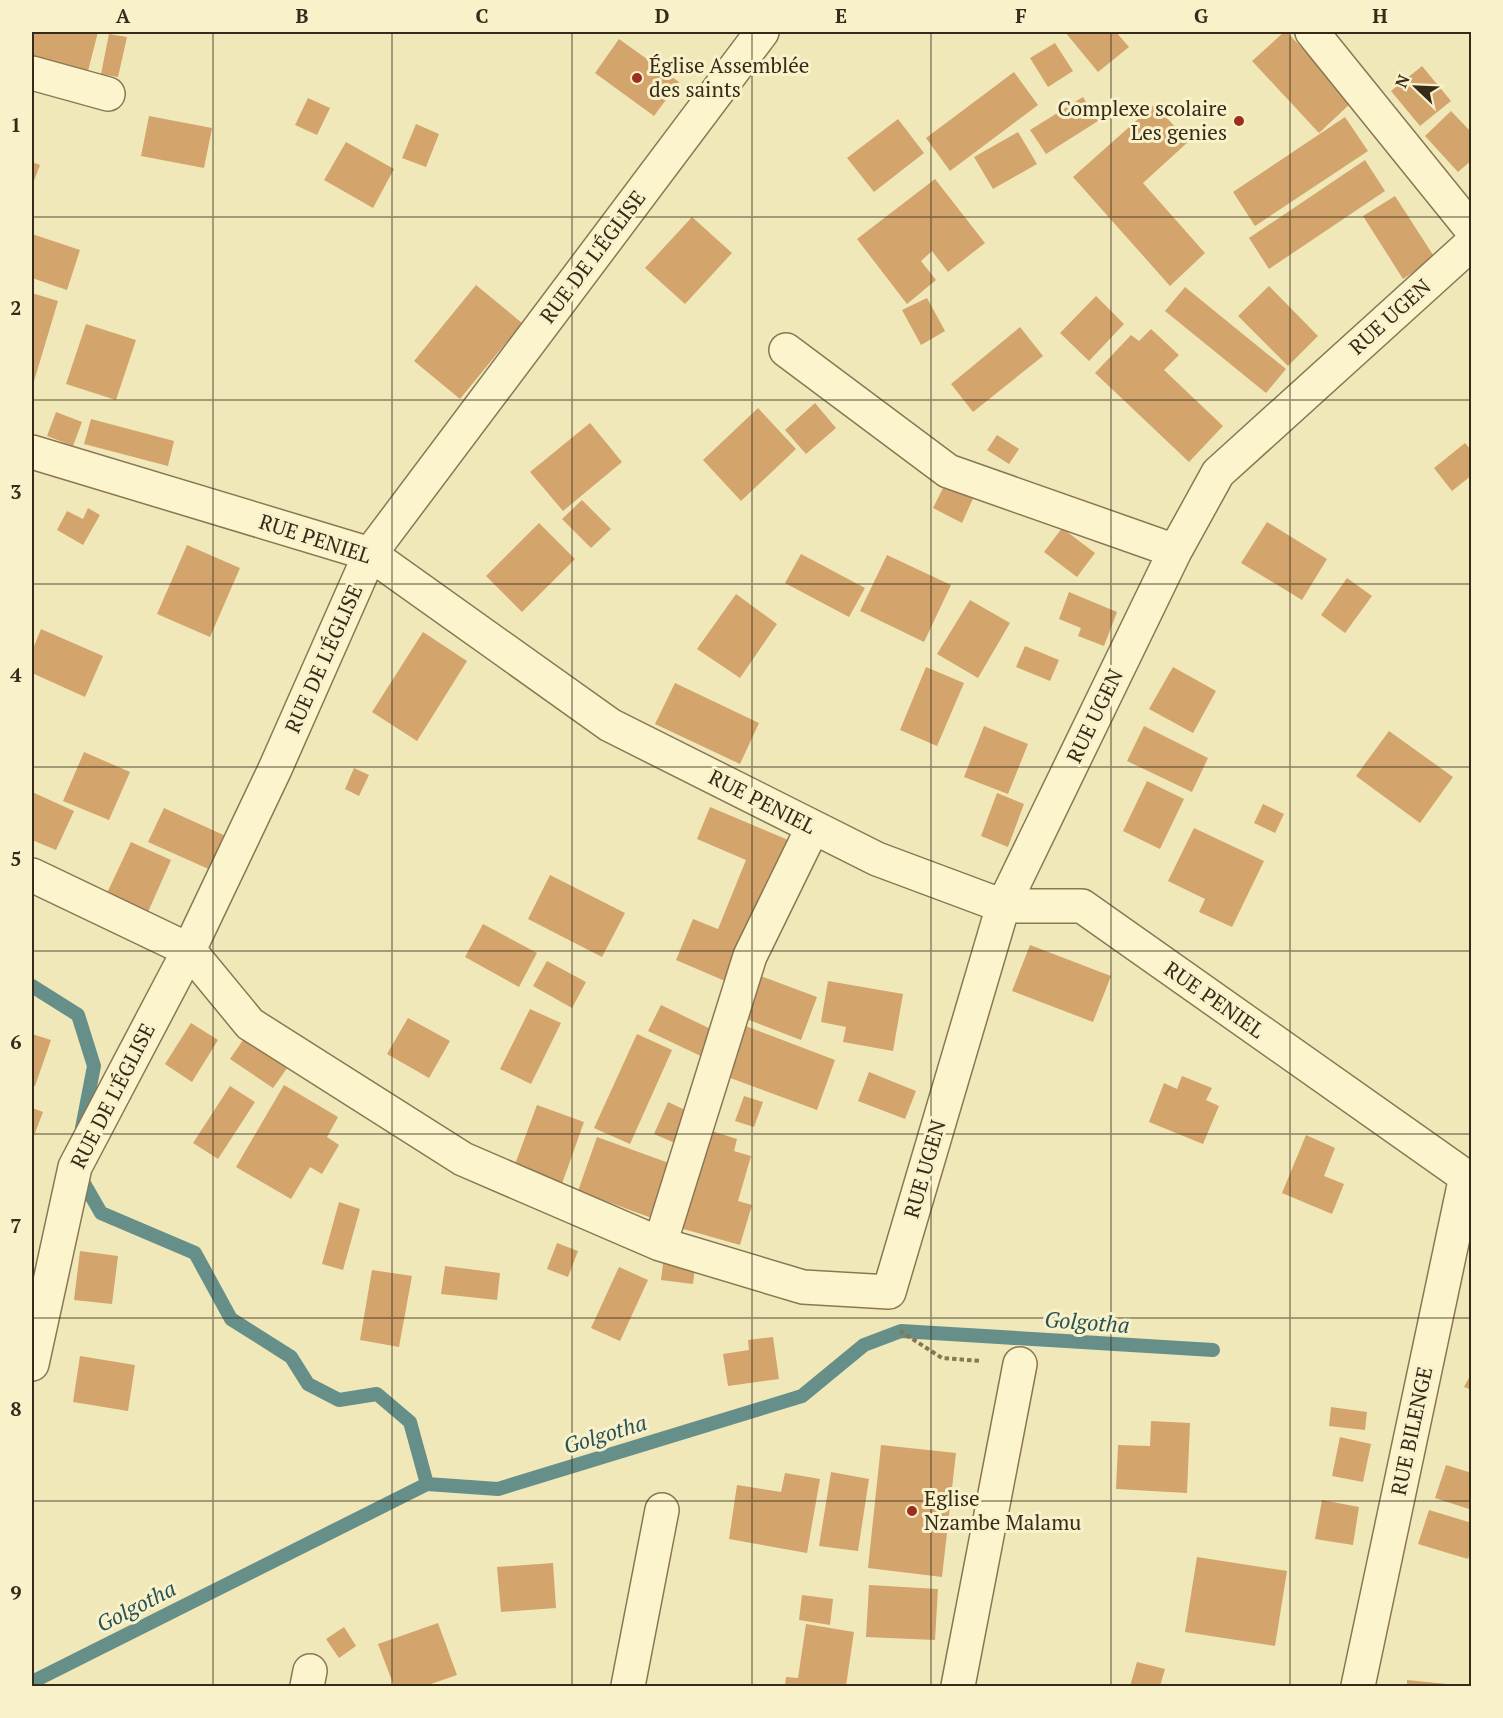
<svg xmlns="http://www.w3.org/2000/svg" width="1503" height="1718" font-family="'PT Serif',serif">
<rect width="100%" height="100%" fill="#f1e8ba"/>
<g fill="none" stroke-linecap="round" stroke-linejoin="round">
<path stroke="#668f8a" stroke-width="14" d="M 32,986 L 78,1015 L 94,1066 L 82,1128
M 78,1173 L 101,1213 L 195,1253 L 231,1319 L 291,1357 L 308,1384 L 339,1400 L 377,1394 L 410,1422 L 427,1484
M 32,1682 L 427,1484 L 498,1489 L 802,1396 L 864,1345 L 901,1331 L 1213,1350"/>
</g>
<path fill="#d3a46c" d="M 32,32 L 98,32 L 88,71 L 32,58 Z
M 1065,32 L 1116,32 L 1129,47 L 1098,72 Z
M 1284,32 L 1287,32 L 1352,102 L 1319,133 L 1252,61 Z
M 109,34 L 127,37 L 118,77 L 101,74 Z
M 619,39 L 679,82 L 654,116 L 595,73 Z
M 1055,43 L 1073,71 L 1048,87 L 1030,58 Z
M 1422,66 L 1451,101 L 1420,126 L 1391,91 Z
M 1014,72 L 1038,105 L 950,171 L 926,138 Z
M 1083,97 L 1098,121 L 1046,154 L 1030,130 Z
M 308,98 L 330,108 L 317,135 L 295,125 Z
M 1155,104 L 1188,142 L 1143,183 L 1205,253 L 1170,286 L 1073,177 Z
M 1451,111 L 1472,133 L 1472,160 L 1458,172 L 1425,136 Z
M 149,116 L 212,128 L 204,168 L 141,156 Z
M 1345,117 L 1368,151 L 1255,226 L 1233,192 Z
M 898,119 L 924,153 L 874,192 L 847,158 Z
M 416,124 L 439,134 L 426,167 L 402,158 Z
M 1018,132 L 1037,164 L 993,189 L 974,157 Z
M 346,142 L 394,169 L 373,208 L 324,180 Z
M 1365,160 L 1385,191 L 1269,269 L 1249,238 Z
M 32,162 L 40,165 L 32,186 Z
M 935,179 L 985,243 L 948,272 L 932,251 L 921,261 L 936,280 L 907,304 L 857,239 Z
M 1395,196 L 1435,258 L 1403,279 L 1363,216 Z
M 692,217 L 732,253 L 685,304 L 645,268 Z
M 32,234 L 80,250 L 67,290 L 32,278 Z
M 476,285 L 522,323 L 460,399 L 414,361 Z
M 1269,286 L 1318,336 L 1288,366 L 1238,316 Z
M 1185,287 L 1286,369 L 1266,393 L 1165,311 Z
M 32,293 L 58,301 L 32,388 Z
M 1096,296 L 1124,324 L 1089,361 L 1060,333 Z
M 927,298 L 945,331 L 921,345 L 902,310 Z
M 86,324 L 136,340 L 116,400 L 66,384 Z
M 1020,327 L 1043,356 L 973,412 L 951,384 Z
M 1151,329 L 1179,355 L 1164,370 L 1223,426 L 1189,462 L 1095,373 L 1131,335 L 1139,341 Z
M 815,403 L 836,428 L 806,454 L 785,430 Z
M 758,408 L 796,449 L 741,501 L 703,460 Z
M 56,412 L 82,422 L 73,446 L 47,436 Z
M 91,419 L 174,441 L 168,466 L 84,444 Z
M 590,423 L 622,462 L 563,511 L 530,472 Z
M 997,435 L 1019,449 L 1009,464 L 987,450 Z
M 1465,443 L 1472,451 L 1472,475 L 1452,491 L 1434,468 Z
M 948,478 L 976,492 L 962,523 L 933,508 Z
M 582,500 L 611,529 L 591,548 L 562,519 Z
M 88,508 L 100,515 L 83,545 L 57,530 L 67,511 L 83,519 Z
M 1267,522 L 1327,559 L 1302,600 L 1241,563 Z
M 539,523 L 575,559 L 522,612 L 486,576 Z
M 1062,528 L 1095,553 L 1077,577 L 1044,552 Z
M 187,545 L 240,568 L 210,637 L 157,614 Z
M 801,554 L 865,588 L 849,617 L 785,583 Z
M 887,555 L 951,585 L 924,642 L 860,611 Z
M 1347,578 L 1372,596 L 1345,633 L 1321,615 Z
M 1069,592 L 1117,612 L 1104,646 L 1078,636 L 1081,628 L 1059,619 Z
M 736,594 L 777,624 L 740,678 L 697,649 Z
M 970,600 L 1010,623 L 978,678 L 937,654 Z
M 41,629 L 103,656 L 85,697 L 32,673 L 32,651 Z
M 423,632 L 467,661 L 417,741 L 372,712 Z
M 1025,646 L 1059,660 L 1050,681 L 1016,667 Z
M 926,667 L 964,683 L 937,746 L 900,730 Z
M 1173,667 L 1216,691 L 1193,733 L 1149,709 Z
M 675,683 L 759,723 L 740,764 L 655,724 Z
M 984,726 L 1028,744 L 1008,794 L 964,777 Z
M 1144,726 L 1208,758 L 1192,792 L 1127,761 Z
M 1389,731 L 1453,777 L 1420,823 L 1356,776 Z
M 84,752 L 130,772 L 109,820 L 63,801 Z
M 354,768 L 369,775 L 359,796 L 345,789 Z
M 1147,781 L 1184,799 L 1160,849 L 1123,831 Z
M 32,792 L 74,811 L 56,850 L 32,840 Z
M 997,793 L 1024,804 L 1008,847 L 981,836 Z
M 1263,804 L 1284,814 L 1275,833 L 1254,823 Z
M 710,807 L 793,842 L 732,984 L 676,960 L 693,919 L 718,929 L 746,860 L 697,839 Z
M 164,808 L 228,837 L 213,871 L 148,842 Z
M 1194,828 L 1264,861 L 1232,927 L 1199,912 L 1205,899 L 1168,881 Z
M 131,842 L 171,860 L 148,912 L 107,893 Z
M 550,875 L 625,913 L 602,957 L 528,919 Z
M 483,924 L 537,953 L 519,987 L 465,957 Z
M 1030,945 L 1111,976 L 1093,1022 L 1012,991 Z
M 547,961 L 586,982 L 572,1008 L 533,986 Z
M 755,974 L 817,997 L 801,1040 L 739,1016 Z
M 828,981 L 903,994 L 893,1051 L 843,1042 L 846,1027 L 821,1022 Z
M 661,1005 L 717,1032 L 705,1058 L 648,1031 Z
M 530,1009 L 561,1023 L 531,1084 L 500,1069 Z
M 408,1018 L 450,1041 L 429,1078 L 387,1054 Z
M 191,1023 L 218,1040 L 192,1082 L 165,1064 Z
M 743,1025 L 835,1060 L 817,1110 L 725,1076 Z
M 32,1034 L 51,1040 L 35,1086 L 32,1085 Z
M 247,1034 L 290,1064 L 273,1088 L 230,1059 Z
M 637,1034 L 672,1050 L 630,1144 L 594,1128 Z
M 869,1072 L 916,1091 L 905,1119 L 858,1101 Z
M 1182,1076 L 1212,1088 L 1206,1100 L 1219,1106 L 1203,1144 L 1149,1122 L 1164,1083 L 1177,1089 Z
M 284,1085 L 338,1117 L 327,1137 L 339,1145 L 322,1174 L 310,1167 L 291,1199 L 236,1167 Z
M 230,1086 L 255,1102 L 218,1159 L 193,1143 Z
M 744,1096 L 763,1102 L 754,1127 L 735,1121 Z
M 668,1102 L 696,1115 L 682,1146 L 654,1134 Z
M 537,1105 L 584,1122 L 559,1192 L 511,1175 Z
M 32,1108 L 43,1112 L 32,1141 Z
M 702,1128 L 737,1139 L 734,1151 L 751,1156 L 738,1201 L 752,1205 L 740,1245 L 673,1226 Z
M 1306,1135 L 1335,1148 L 1324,1176 L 1344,1184 L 1332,1214 L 1282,1193 Z
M 597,1137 L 680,1167 L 660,1221 L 578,1191 Z
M 339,1202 L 360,1209 L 343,1270 L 322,1264 Z
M 557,1243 L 578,1251 L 568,1277 L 547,1269 Z
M 80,1251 L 118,1256 L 112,1304 L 74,1300 Z
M 664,1255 L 696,1259 L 693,1284 L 661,1280 Z
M 445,1266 L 500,1273 L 497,1300 L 441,1294 Z
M 619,1267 L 648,1280 L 620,1341 L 591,1328 Z
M 372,1270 L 412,1276 L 399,1347 L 360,1340 Z
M 773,1337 L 779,1379 L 728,1386 L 723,1354 L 749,1350 L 748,1340 Z
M 80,1356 L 135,1365 L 128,1411 L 73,1402 Z
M 1472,1372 L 1472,1390 L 1464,1387 Z
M 1331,1407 L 1367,1412 L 1365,1430 L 1329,1426 Z
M 1151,1421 L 1190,1423 L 1187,1493 L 1116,1489 L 1118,1445 L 1150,1446 Z
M 1340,1437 L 1371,1444 L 1363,1482 L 1332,1476 Z
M 881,1445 L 956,1453 L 942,1577 L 868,1568 Z
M 1446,1465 L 1472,1473 L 1472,1510 L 1435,1498 Z
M 831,1472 L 869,1479 L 858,1551 L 819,1546 Z
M 785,1473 L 820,1479 L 807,1553 L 729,1539 L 737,1485 L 781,1492 Z
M 1322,1500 L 1359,1507 L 1353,1545 L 1315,1539 Z
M 1429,1510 L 1472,1523 L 1472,1546 L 1468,1559 L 1418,1544 Z
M 1197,1557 L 1287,1571 L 1275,1646 L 1185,1632 Z
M 553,1563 L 556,1608 L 501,1612 L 497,1567 Z
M 869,1585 L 938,1589 L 935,1640 L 866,1637 Z
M 802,1595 L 833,1599 L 830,1625 L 799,1620 Z
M 438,1623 L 457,1675 L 425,1686 L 394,1686 L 378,1644 Z
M 806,1624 L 854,1632 L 846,1686 L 785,1686 L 786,1677 L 798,1678 Z
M 344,1627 L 356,1646 L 339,1658 L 326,1639 Z
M 1137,1662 L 1165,1669 L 1160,1686 L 1130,1686 Z
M 1407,1680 L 1457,1685 L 1457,1686 L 1407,1686 Z"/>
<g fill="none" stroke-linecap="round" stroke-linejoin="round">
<g stroke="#897753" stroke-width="36">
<path id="minor" d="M 1312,32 L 1472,230
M 32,73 L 108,94
M 786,350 L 948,471 L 1175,551
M 32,452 L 370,554 L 610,725 L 877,859 L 1003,906 L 1082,906 L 1472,1181
M 32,875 L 189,950 L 250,1024 L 463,1159 L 660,1244 L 803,1287 L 889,1292 L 1003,906 L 1175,551 L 1218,473 L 1472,243
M 660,1244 L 750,956 L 813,827
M 32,1364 L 75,1167 L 189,950 L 275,769 L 370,554 L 762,32
M 307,1686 L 310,1671
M 628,1686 L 662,1510
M 958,1686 L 1020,1364
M 1358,1686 L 1466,1176"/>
</g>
<path stroke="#897753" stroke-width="4" stroke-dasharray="4.5 3" stroke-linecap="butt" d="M 900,1331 L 942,1358 L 981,1361"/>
<use href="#minor" stroke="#fcf4cd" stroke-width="33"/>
</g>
<path fill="none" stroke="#362b19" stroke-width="1.5" stroke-opacity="0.55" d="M 213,32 L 213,1686M 392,32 L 392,1686M 572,32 L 572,1686M 752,32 L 752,1686M 931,32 L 931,1686M 1111,32 L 1111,1686M 1290,32 L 1290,1686M 32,217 L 1472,217M 32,400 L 1472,400M 32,584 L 1472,584M 32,767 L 1472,767M 32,951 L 1472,951M 32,1134 L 1472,1134M 32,1318 L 1472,1318M 32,1501 L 1472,1501"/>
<g fill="#9c2e1e" stroke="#f8f1ca" stroke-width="2">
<circle cx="637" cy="78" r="6"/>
<circle cx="1239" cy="121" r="6"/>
<circle cx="912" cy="1511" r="6"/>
</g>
<g text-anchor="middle" stroke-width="6" stroke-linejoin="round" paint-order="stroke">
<g font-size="21" fill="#362b19" stroke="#f8f1ca" text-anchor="start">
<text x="649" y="73">Église Assemblée<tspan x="649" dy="24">des saints</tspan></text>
<text x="1227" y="116" text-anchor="end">Complexe scolaire<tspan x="1227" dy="24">Les genies</tspan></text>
<text x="924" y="1506">Eglise<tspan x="924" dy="24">Nzambe Malamu</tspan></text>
</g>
<g font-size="21" fill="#362b19" stroke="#f8f1ca">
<text transform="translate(593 257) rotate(-53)" y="7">RUE DE L'ÉGLISE</text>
<text transform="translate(1390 317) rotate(-42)" y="7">RUE UGEN</text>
<text transform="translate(315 539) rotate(18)" y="7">RUE PENIEL</text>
<text transform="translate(324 659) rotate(-66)" y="7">RUE DE L'ÉGLISE</text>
<text transform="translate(1095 716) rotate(-64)" y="7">RUE UGEN</text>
<text transform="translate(762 802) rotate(27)" y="7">RUE PENIEL</text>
<text transform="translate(1214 1000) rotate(35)" y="7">RUE PENIEL</text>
<text transform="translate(113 1096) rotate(-63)" y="7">RUE DE L'ÉGLISE</text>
<text transform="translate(925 1169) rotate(-74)" y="7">RUE UGEN</text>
<text transform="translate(1412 1431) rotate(-78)" y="7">RUE BILENGE</text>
</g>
<g font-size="22" font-style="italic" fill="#275458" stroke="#f8f1ca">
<text transform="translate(1087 1322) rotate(4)" y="8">Golgotha</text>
<text transform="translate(605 1434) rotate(-17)" y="8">Golgotha</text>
<text transform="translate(136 1606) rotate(-27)" y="8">Golgotha</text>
</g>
</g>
<rect width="1503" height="1718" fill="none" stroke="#f8f1ca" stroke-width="66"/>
<g transform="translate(1416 87) rotate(293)" stroke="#f8f1ca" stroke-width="4.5" paint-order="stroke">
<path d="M0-4.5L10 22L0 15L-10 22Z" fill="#362b19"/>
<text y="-9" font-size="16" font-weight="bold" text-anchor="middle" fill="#362b19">N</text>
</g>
<rect x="33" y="33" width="1437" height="1652" fill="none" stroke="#362b19" stroke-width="2"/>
<g font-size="20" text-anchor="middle" font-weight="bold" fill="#362b19">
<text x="123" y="23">A</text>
<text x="302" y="23">B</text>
<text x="482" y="23">C</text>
<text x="662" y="23">D</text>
<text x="841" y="23">E</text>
<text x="1021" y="23">F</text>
<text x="1201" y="23">G</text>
<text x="1380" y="23">H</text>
<text x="16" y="132">1</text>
<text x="16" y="315">2</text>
<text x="16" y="499">3</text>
<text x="16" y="682">4</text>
<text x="16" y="866">5</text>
<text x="16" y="1049">6</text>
<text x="16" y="1233">7</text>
<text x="16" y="1416">8</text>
<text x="16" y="1600">9</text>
</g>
</svg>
